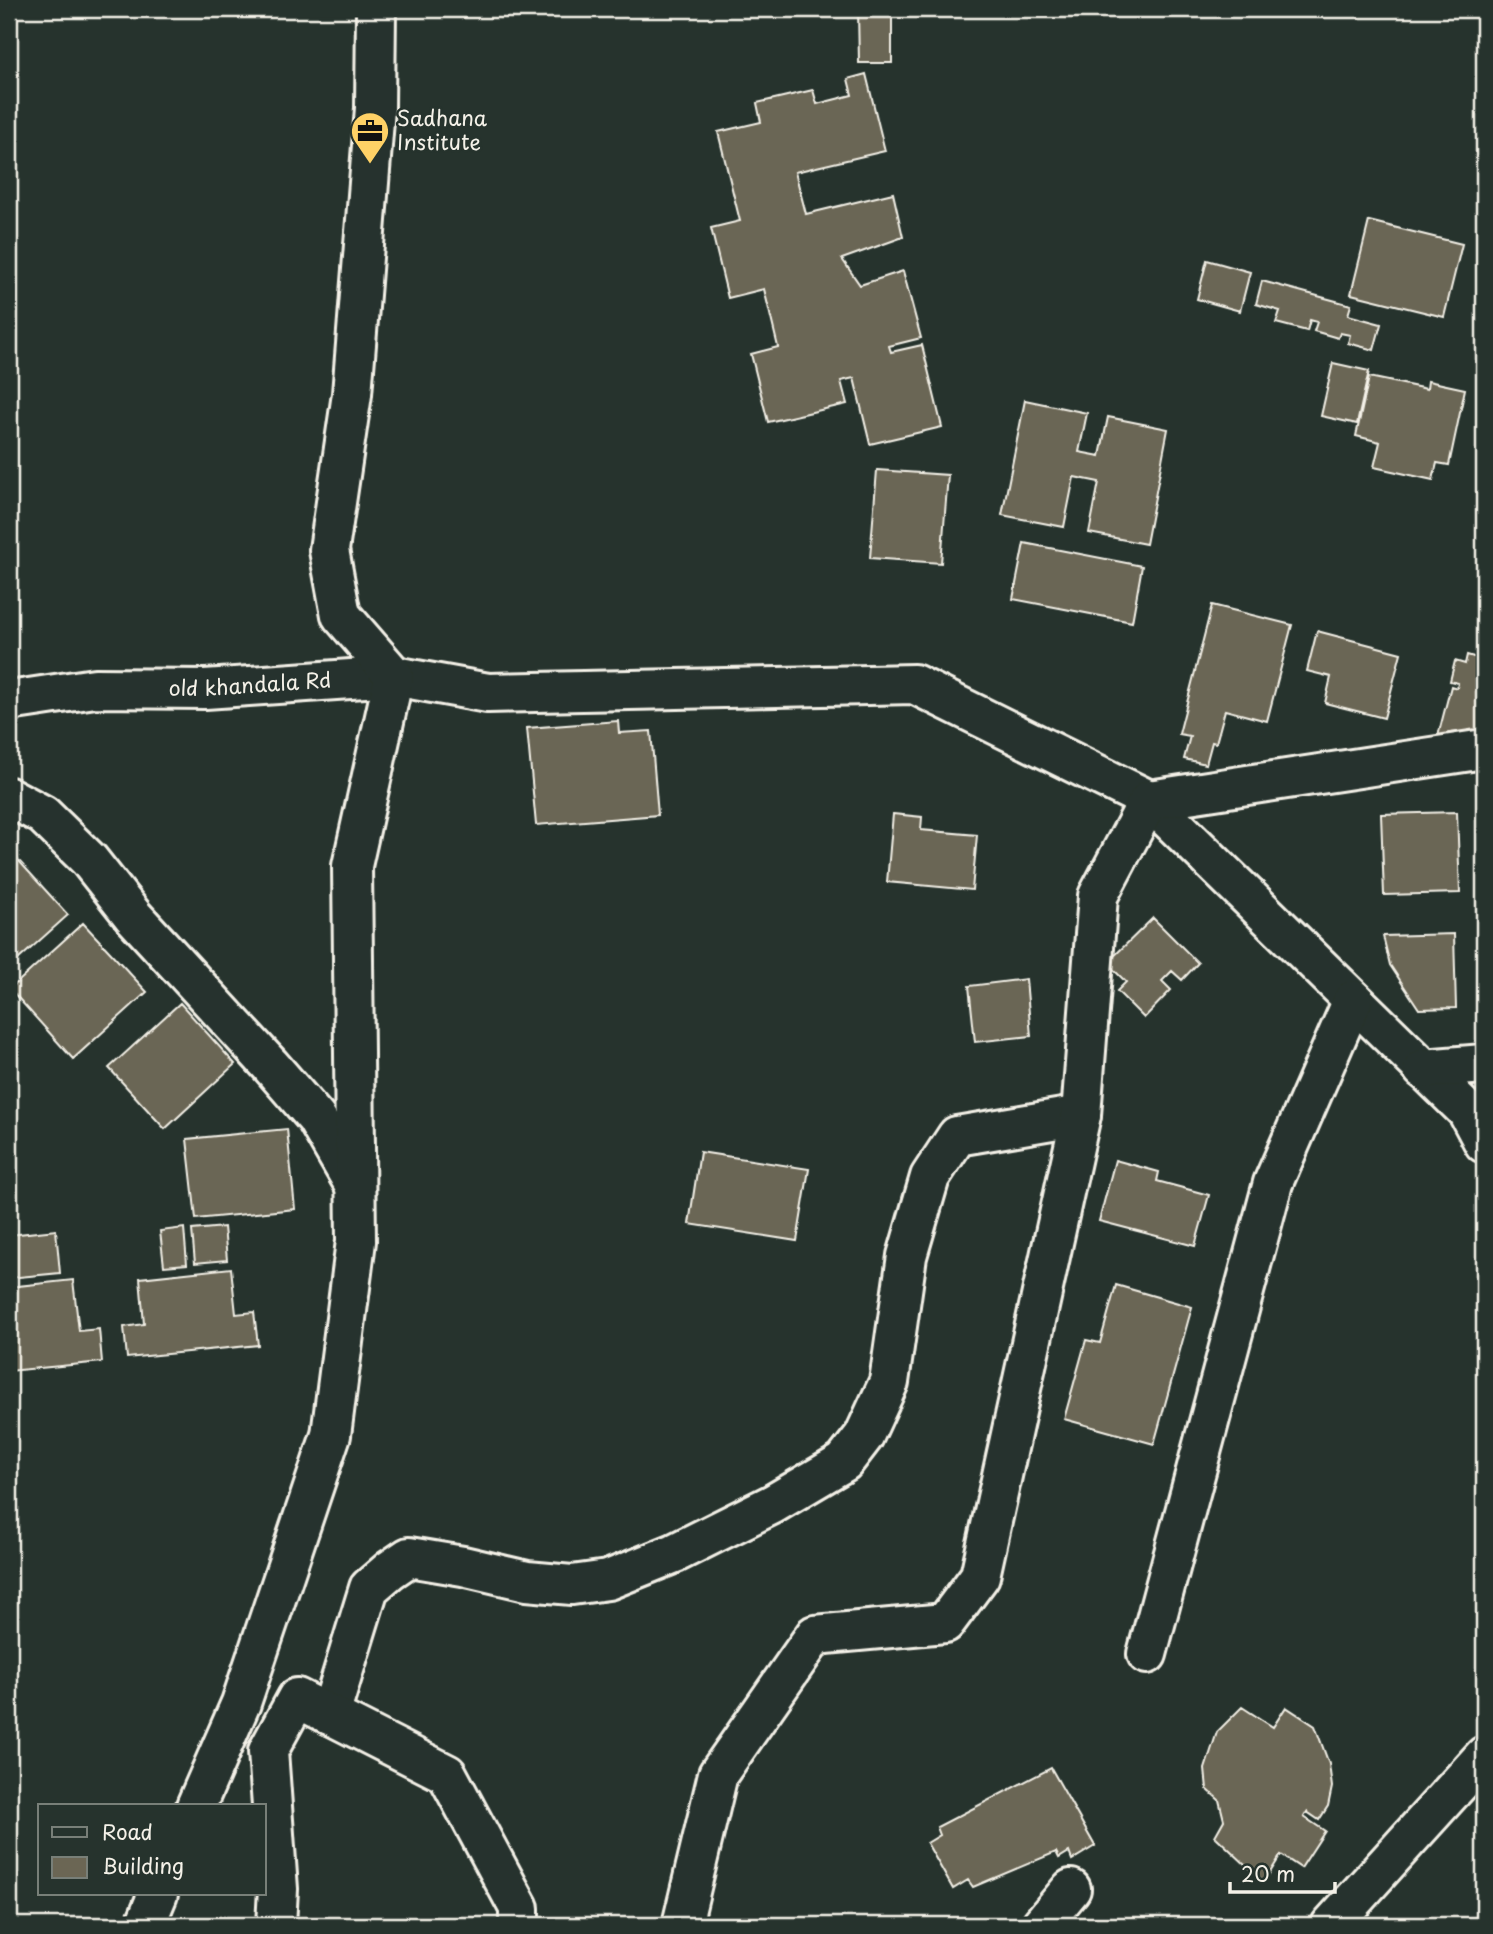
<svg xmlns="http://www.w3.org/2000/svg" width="1493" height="1934" font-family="'Playpen Sans',sans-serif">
<rect width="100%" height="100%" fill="#26332d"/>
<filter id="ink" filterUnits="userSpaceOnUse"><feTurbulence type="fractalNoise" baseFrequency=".0143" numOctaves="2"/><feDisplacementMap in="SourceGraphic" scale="14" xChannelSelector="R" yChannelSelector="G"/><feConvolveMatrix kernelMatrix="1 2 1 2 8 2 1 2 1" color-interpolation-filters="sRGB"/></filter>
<g filter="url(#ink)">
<path fill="#6b6654" stroke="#f4f1e8" stroke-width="2" d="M 826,9 L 892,9 L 892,63 L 859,63 L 858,10 Z
M 866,74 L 885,151 L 795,172 L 806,214 L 893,193 L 903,237 L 842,259 L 860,285 L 903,271 L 921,338 L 889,346 L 891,352 L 922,345 L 942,427 L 870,444 L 854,378 L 841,381 L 847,404 L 768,422 L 751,354 L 778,347 L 764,289 L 728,298 L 711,228 L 740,221 L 718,132 L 761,122 L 757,103 L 813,90 L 817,104 L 852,95 L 848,79 Z
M 1369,221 L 1462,244 L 1444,317 L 1351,294 Z
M 1207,260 L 1250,272 L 1240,311 L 1197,299 Z
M 1262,281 L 1351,305 L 1348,315 L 1381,324 L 1374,350 L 1348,343 L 1350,335 L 1340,333 L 1338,338 L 1314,331 L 1317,322 L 1310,320 L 1307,331 L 1276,323 L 1280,311 L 1256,304 Z
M 1333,363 L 1369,371 L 1357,424 L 1321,416 Z
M 1369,377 L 1427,389 L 1428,381 L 1465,389 L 1449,465 L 1437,463 L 1433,480 L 1374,467 L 1380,442 L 1356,436 Z
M 1025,400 L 1087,413 L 1079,452 L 1100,456 L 1108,417 L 1168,429 L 1146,544 L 1089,533 L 1099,482 L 1074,477 L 1064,527 L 1002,515 Z
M 877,470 L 948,475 L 941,563 L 870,558 Z
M 1024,543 L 1142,566 L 1132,622 L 1013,599 Z
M 1212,605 L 1292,625 L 1267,721 L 1225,710 L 1216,743 L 1212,742 L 1206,764 L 1184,759 L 1190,736 L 1179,734 Z
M 1317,631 L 1401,653 L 1384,718 L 1325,703 L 1331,677 L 1307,671 Z
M 1467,655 L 1484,660 L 1484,740 L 1482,748 L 1438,736 L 1451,686 L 1457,688 L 1458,683 L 1450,681 L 1455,661 L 1465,664 Z
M 618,721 L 619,733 L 651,731 L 658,815 L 536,825 L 527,728 Z
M 1457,812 L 1460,893 L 1384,895 L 1381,814 Z
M 893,814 L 922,817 L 921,830 L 977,835 L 972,890 L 887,882 Z
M 9,850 L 68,915 L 9,968 Z
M 1153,918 L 1198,963 L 1182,980 L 1172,971 L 1162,981 L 1171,990 L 1144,1018 L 1117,991 L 1126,982 L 1107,963 Z
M 83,923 L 147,992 L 73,1059 L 10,989 Z
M 1454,934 L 1456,1008 L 1419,1009 L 1390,965 L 1383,936 Z
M 1026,979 L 1031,1036 L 975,1042 L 969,986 Z
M 180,1003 L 235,1064 L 165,1129 L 109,1068 Z
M 287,1129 L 295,1209 L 196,1219 L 187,1139 Z
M 700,1152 L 809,1169 L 797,1241 L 689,1224 Z
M 1115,1160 L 1159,1172 L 1157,1181 L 1209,1195 L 1195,1246 L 1099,1221 Z
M 224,1227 L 227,1260 L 195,1263 L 192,1230 Z
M 184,1228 L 187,1264 L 164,1266 L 160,1231 Z
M 56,1230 L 60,1273 L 9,1278 L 9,1235 Z
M 231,1268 L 236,1314 L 254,1312 L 258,1345 L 127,1358 L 124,1327 L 144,1324 L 140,1278 Z
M 73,1280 L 79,1331 L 99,1329 L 102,1362 L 9,1371 L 9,1287 Z
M 1116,1285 L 1192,1307 L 1154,1444 L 1064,1419 L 1086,1340 L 1100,1343 Z
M 1242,1707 L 1273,1727 L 1286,1707 L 1315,1726 L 1329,1764 L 1332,1787 L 1328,1806 L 1319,1820 L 1307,1812 L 1304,1817 L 1325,1831 L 1301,1868 L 1281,1855 L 1264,1882 L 1215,1836 L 1224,1820 L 1219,1800 L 1207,1789 L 1205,1769 L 1217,1732 Z
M 1051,1768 L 1095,1846 L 1072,1860 L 1069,1852 L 1059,1858 L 1056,1852 L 973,1887 L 968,1880 L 953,1889 L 927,1843 L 940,1835 L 937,1827 Z"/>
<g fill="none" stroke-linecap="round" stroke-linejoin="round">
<g stroke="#f4f1e8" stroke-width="44">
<g id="minor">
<path id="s1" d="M 9,701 L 95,688 L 205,689 L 394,676 L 488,693 L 914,684 L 1149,800 L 1467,1111 L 1484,1143"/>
<path d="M 9,797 L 43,815 L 89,860 L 134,917 L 270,1065 L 316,1118 L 354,1184"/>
<path d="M 1423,1069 L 1484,1064"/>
<path d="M 1147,1654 L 1273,1183 L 1353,1000"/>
<path d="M 330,1715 L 369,1588 L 390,1570 L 409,1557 L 463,1566 L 527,1581 L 572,1585 L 608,1580 L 675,1553 L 773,1504 L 844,1462 L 864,1436 L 889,1382 L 907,1256 L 930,1177 L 957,1136 L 1081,1115"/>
<path d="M 196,1806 L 241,1703 L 331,1435 L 356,1241 L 352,866 L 394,676 L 341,615 L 329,550 L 352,394 L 375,108 L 376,9"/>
<path d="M 145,1925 L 158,1894"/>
<path d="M 276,1925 L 278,1889 L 268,1751 L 297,1698 L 447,1774 L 519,1908 L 519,1925"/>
<path d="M 682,1925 L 718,1774 L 815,1635 L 945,1623 L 980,1576 L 1081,1115 L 1098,896 L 1149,800 L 1484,749"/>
<path d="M 1041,1925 L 1071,1889"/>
<path d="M 1331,1925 L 1484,1756"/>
</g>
</g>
<use href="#minor" stroke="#26332d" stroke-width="38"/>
</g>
</g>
<defs>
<g id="office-pin" transform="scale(2.0125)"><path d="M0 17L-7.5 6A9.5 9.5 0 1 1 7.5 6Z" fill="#ffd166" stroke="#26332d"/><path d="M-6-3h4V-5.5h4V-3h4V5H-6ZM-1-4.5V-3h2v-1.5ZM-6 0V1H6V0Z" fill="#111"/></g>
</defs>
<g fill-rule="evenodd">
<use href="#office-pin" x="370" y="131"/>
</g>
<g text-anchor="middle" stroke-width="5" stroke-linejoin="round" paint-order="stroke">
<g font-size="21" fill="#f4f1e8" stroke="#26332d" text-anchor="start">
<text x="397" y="126">Sadhana<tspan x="397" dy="24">Institute</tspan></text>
</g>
<g font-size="21" fill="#f4f1e8" stroke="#26332d">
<text dy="7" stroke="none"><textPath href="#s1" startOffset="242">old khandala Rd</textPath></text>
</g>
</g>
<rect width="1493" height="1934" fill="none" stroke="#26332d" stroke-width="35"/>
<rect x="18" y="18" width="1458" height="1899" fill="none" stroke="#f4f1e8" stroke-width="2.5" filter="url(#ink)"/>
<rect x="38" y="1804" width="228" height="91" fill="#26332d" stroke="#787f78" stroke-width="2"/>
<rect x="52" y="1827" width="35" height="10" fill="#26332d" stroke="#787f78" stroke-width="2"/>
<text x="102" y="1840" font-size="21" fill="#f4f1e8">Road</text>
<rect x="52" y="1857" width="35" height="21" fill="#6b6654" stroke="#787f78" stroke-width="2"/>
<text x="102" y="1874" font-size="21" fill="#f4f1e8">Building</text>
<path d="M1230 1882v10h105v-10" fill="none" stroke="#f4f1e8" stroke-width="3.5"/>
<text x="1241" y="1882" font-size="21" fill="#f4f1e8" stroke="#26332d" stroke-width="5" paint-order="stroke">20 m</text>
</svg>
